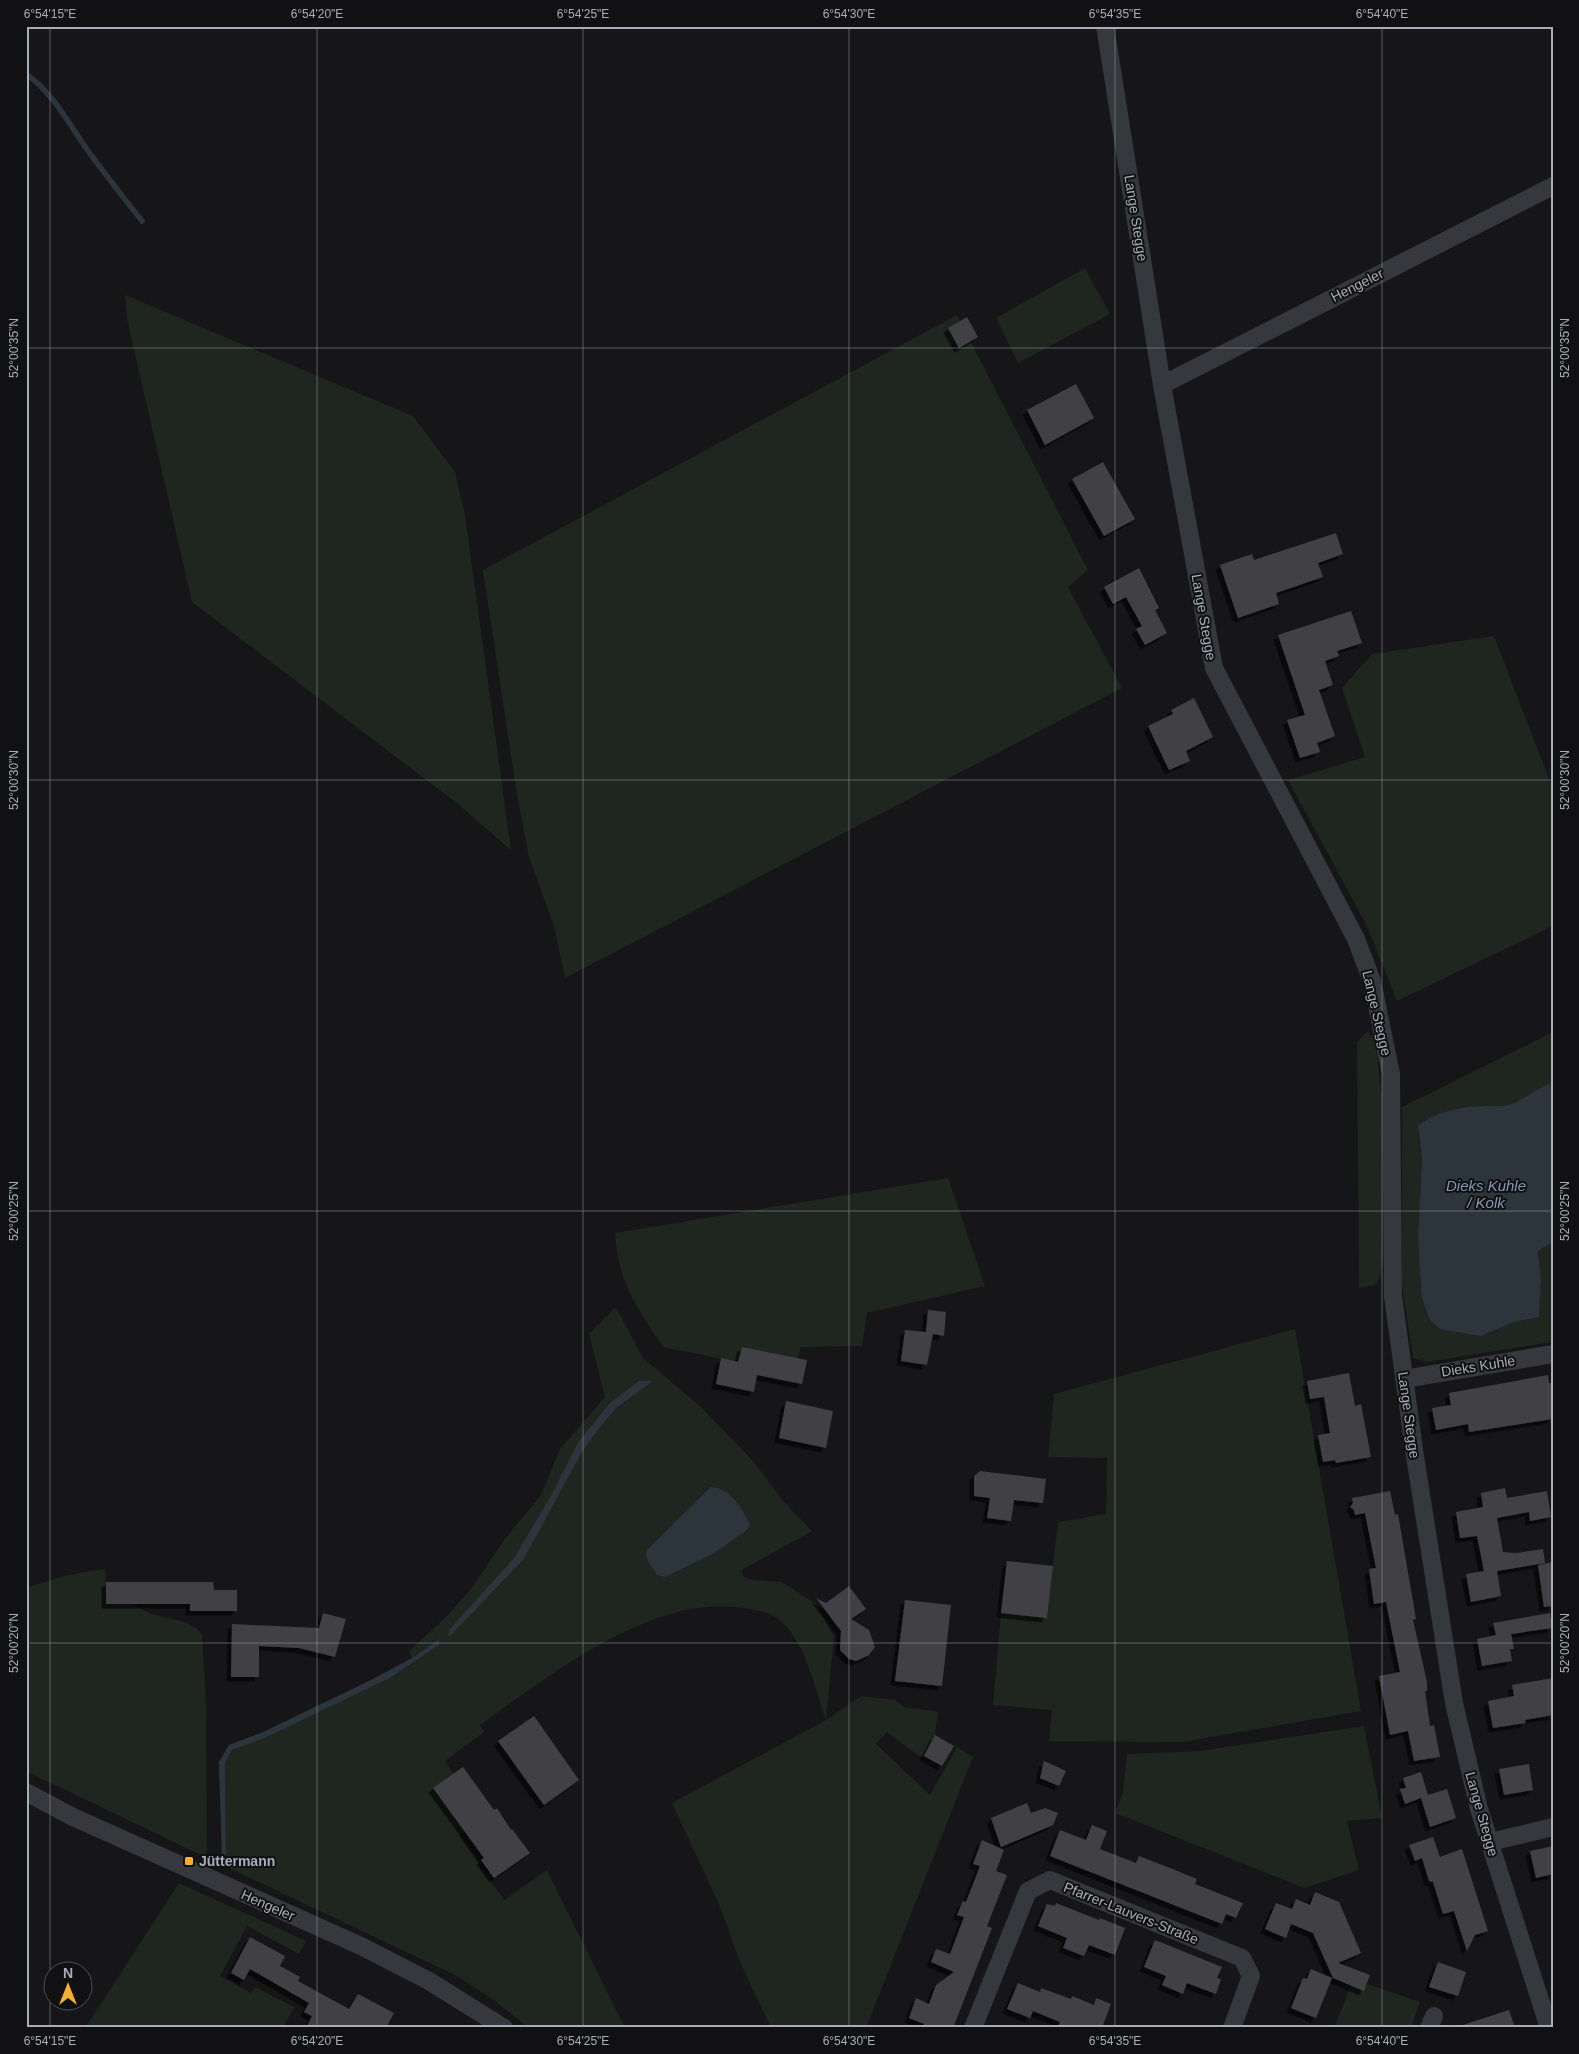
<svg xmlns="http://www.w3.org/2000/svg" width="1579" height="2054" font-family="Helvetica,sans-serif">
<defs>
<filter id="shadow"><feDropShadow dx="-4.5" dy="4.5" stdDeviation="0" flood-color="#0009"/></filter>
</defs>
<rect width="100%" height="100%" fill="#161618"/>
<path fill="#1e261f" d="M 1085,268 L 1110,314 L 1018,363 L 996,318 Z
M 125,295 L 413,416 L 455,472 L 465,515 L 511,850 L 458,804 L 192,602 L 127,319 Z
M 957,315 L 1088,570 L 1068,587 L 1122,688 L 565,978 L 554,926 L 529,857 L 517,795 L 483,570 Z
M 1494,636 L 1553,789 L 1553,926 L 1397,1001 L 1366,924 L 1288,780 L 1365,757 L 1342,688 L 1372,654 Z
M 1367,1032 L 1375,1039 L 1383,1105 L 1383,1258 L 1381,1276 L 1375,1285 L 1359,1288 L 1357,1042 Z
M 1553,1032 L 1553,1083 L 1512,1104 L 1494,1108 L 1482,1105 L 1455,1110 L 1425,1120 L 1418,1134 L 1422,1161 L 1418,1235 L 1419,1258 L 1481,1336 L 1514,1322 L 1539,1317 L 1541,1279 L 1538,1251 L 1552,1242 L 1551,1210 L 1553,1204 L 1553,1342 L 1426,1362 L 1413,1358 L 1402,1285 L 1402,1107 Z
M 948,1178 L 985,1286 L 867,1313 L 862,1346 L 801,1347 L 798,1358 L 742,1347 L 738,1362 L 663,1347 C 636,1307 618,1282 615,1233 Z
M 616,1307 L 643,1358 L 700,1406 L 753,1461 L 784,1502 L 812,1531 L 742,1570 L 743,1576 L 752,1580 L 782,1582 L 816,1604 L 834,1637 L 826,1720 L 861,1696 L 895,1700 L 904,1707 L 938,1712 L 935,1735 L 924,1756 L 919,1756 L 887,1732 L 876,1744 L 930,1795 L 957,1747 L 973,1757 L 866,2028 L 771,2028 L 739,1960 L 721,1909 L 672,1803 L 826,1720 C 815,1689 807,1648 783,1623 C 775,1614 760,1611 749,1609 C 656,1590 551,1675 480,1725 L 484,1732 L 445,1761 L 454,1774 L 433,1788 L 465,1832 L 459,1836 L 504,1900 L 547,1870 L 625,2028 L 529,2028 L 495,2001 L 457,1976 L 229,1868 L 226,1857 L 225,1763 L 232,1750 L 265,1738 L 390,1678 L 439,1645 L 438,1639 L 412,1658 L 409,1651 L 447,1616 L 471,1589 L 504,1540 L 541,1495 L 560,1449 L 605,1397 L 589,1334 Z
M 1295,1329 L 1361,1711 L 1182,1742 L 1049,1741 L 1052,1710 L 993,1705 L 1001,1613 L 1047,1618 L 1058,1522 L 1106,1514 L 1107,1458 L 1048,1457 L 1054,1394 Z
M 105,1569 L 106,1604 L 132,1604 L 151,1614 L 185,1622 L 197,1629 L 202,1635 L 206,1704 L 207,1858 L 26,1771 L 26,1588 L 67,1575 Z
M 1364,1726 L 1382,1818 L 1347,1821 L 1359,1870 L 1305,1888 L 1115,1813 L 1123,1792 L 1127,1754 L 1200,1751 Z
M 179,1883 L 306,1941 L 299,1954 L 247,1926 L 220,1976 L 251,1993 L 255,1987 L 294,2007 L 283,2028 L 85,2028 Z
M 1368,1984 L 1420,2002 L 1411,2028 L 1334,2028 L 1351,1985 L 1364,1990 Z"/>
<path fill="#2c353c" d="M 1553,1083 L 1553,1204 L 1551,1210 L 1552,1242 L 1538,1251 L 1541,1279 L 1539,1317 L 1514,1322 L 1481,1336 L 1440,1329 L 1430,1320 L 1422,1298 L 1419,1258 L 1418,1235 L 1422,1161 L 1418,1126 C 1432,1113 1461,1107 1480,1106 C 1491,1105 1500,1108 1511,1104 C 1526,1099 1537,1087 1553,1083 Z
M 639,1381 L 653,1381 L 617,1407 L 600,1427 L 582,1452 L 523,1560 L 449,1637 L 449,1630 L 514,1558 L 551,1496 L 579,1441 L 611,1402 Z
M 711,1487 C 731,1488 741,1508 750,1524 L 747,1530 L 714,1553 L 665,1577 L 657,1575 L 646,1557 L 647,1550 Z
M 439,1639 L 439,1645 L 390,1678 L 265,1738 L 232,1750 L 225,1763 L 226,1857 L 229,1868 L 222,1865 L 219,1762 L 229,1745 L 263,1732 L 371,1680 L 412,1658 Z"/>
<g fill="none" stroke-linecap="round" stroke-linejoin="round">
<path stroke="#2c353c" stroke-width="5.5" d="M 26,74 C 53,93 68,122 86,148 C 104,173 123,197 142,221"/>
</g>
<path fill="#404145" filter="url(#shadow)" d="M 967,317 L 978,337 L 959,348 L 948,328 Z
M 1076,384 L 1094,418 L 1045,445 L 1027,410 Z
M 1103,462 L 1135,519 L 1104,536 L 1072,479 Z
M 1336,533 L 1343,554 L 1318,563 L 1323,577 L 1276,593 L 1279,604 L 1238,618 L 1220,565 L 1252,554 L 1254,560 Z
M 1139,568 L 1159,608 L 1155,610 L 1167,633 L 1145,645 L 1136,629 L 1142,626 L 1126,597 L 1113,604 L 1104,587 Z
M 1351,611 L 1362,643 L 1337,651 L 1339,656 L 1325,661 L 1333,685 L 1319,690 L 1335,736 L 1317,743 L 1320,752 L 1300,758 L 1287,720 L 1305,715 L 1278,635 Z
M 1194,698 L 1213,737 L 1186,751 L 1190,761 L 1169,770 L 1148,726 L 1173,714 L 1171,710 Z
M 928,1310 L 946,1312 L 944,1336 L 933,1334 L 927,1365 L 901,1361 L 905,1330 L 926,1332 Z
M 742,1347 L 807,1360 L 802,1384 L 757,1375 L 754,1392 L 716,1384 L 721,1358 L 738,1362 Z
M 1349,1373 L 1355,1406 L 1361,1404 L 1371,1457 L 1336,1463 L 1335,1460 L 1323,1462 L 1318,1435 L 1330,1433 L 1324,1397 L 1310,1399 L 1307,1381 Z
M 1548,1375 L 1549,1383 L 1553,1383 L 1553,1419 L 1469,1432 L 1468,1424 L 1436,1430 L 1432,1408 L 1451,1405 L 1449,1393 Z
M 786,1401 L 833,1411 L 826,1448 L 779,1438 Z
M 980,1471 L 1046,1479 L 1043,1503 L 1014,1500 L 1011,1521 L 987,1518 L 990,1498 L 974,1496 L 974,1476 Z
M 1505,1488 L 1507,1498 L 1547,1491 L 1551,1517 L 1530,1521 L 1529,1512 L 1497,1518 L 1503,1552 L 1516,1553 L 1543,1549 L 1545,1563 L 1497,1571 L 1501,1596 L 1471,1602 L 1466,1574 L 1484,1571 L 1477,1536 L 1460,1538 L 1456,1512 L 1483,1507 L 1481,1493 Z
M 1390,1491 L 1395,1515 L 1398,1514 L 1416,1619 L 1413,1620 L 1427,1682 L 1427,1691 L 1425,1691 L 1430,1726 L 1434,1725 L 1440,1757 L 1414,1761 L 1408,1731 L 1390,1735 L 1379,1676 L 1400,1672 L 1386,1602 L 1374,1604 L 1369,1569 L 1376,1568 L 1365,1513 L 1355,1515 L 1354,1510 L 1350,1507 L 1353,1503 L 1352,1498 Z
M 1007,1561 L 1053,1566 L 1047,1618 L 1001,1613 Z
M 1553,1562 L 1553,1606 L 1544,1607 L 1538,1565 Z
M 106,1582 L 213,1582 L 214,1590 L 237,1590 L 237,1611 L 190,1611 L 190,1604 L 106,1604 Z
M 849,1586 L 866,1609 L 851,1619 L 869,1630 L 875,1647 L 869,1655 L 856,1661 L 849,1659 L 840,1650 L 841,1631 L 816,1598 L 826,1603 Z
M 905,1600 L 951,1605 L 942,1686 L 895,1681 Z
M 323,1613 L 346,1619 L 335,1657 L 299,1648 L 259,1646 L 259,1677 L 231,1677 L 232,1624 L 319,1628 Z
M 1550,1613 L 1552,1628 L 1511,1634 L 1514,1649 L 1510,1649 L 1512,1661 L 1482,1666 L 1477,1639 L 1496,1635 L 1493,1623 Z
M 1553,1678 L 1553,1715 L 1525,1720 L 1526,1723 L 1493,1728 L 1488,1701 L 1514,1696 L 1512,1685 Z
M 534,1716 L 579,1780 L 544,1805 L 498,1741 Z
M 935,1735 L 954,1746 L 942,1766 L 924,1756 Z
M 1044,1761 L 1066,1771 L 1059,1786 L 1040,1778 Z
M 1529,1764 L 1533,1790 L 1504,1795 L 1499,1769 Z
M 463,1767 L 494,1810 L 497,1808 L 511,1830 L 512,1829 L 530,1853 L 494,1878 L 481,1860 L 484,1858 L 433,1788 Z
M 1421,1772 L 1428,1795 L 1447,1789 L 1456,1818 L 1430,1827 L 1421,1798 L 1405,1804 L 1400,1789 L 1406,1788 L 1403,1778 Z
M 1027,1803 L 1031,1813 L 1045,1808 L 1058,1813 L 1053,1825 L 1001,1847 L 991,1818 Z
M 1092,1825 L 1107,1831 L 1100,1849 L 1136,1863 L 1139,1856 L 1170,1868 L 1197,1879 L 1195,1884 L 1243,1903 L 1236,1918 L 1226,1914 L 1222,1924 L 1050,1856 L 1060,1830 L 1086,1840 Z
M 1433,1837 L 1440,1857 L 1462,1849 L 1488,1931 L 1475,1935 L 1467,1951 L 1454,1911 L 1443,1914 L 1433,1882 L 1429,1881 L 1422,1858 L 1415,1861 L 1409,1845 Z
M 982,1840 L 1004,1850 L 996,1871 L 1007,1875 L 987,1926 L 992,1928 L 953,2028 L 923,2028 L 924,2024 L 909,2018 L 916,1998 L 929,2004 L 936,1985 L 954,1972 L 931,1962 L 936,1949 L 950,1954 L 964,1917 L 957,1915 L 963,1901 L 966,1902 L 980,1866 L 973,1864 Z
M 1553,1846 L 1553,1874 L 1536,1878 L 1530,1851 Z
M 1315,1892 L 1339,1902 L 1361,1953 L 1338,1963 L 1370,1975 L 1364,1991 L 1333,1978 L 1313,1933 L 1291,1924 L 1286,1938 L 1265,1929 L 1276,1903 L 1292,1909 L 1296,1899 L 1310,1905 Z
M 1056,1903 L 1099,1920 L 1100,1918 L 1125,1928 L 1115,1955 L 1089,1945 L 1084,1956 L 1063,1948 L 1067,1938 L 1038,1926 L 1047,1904 L 1055,1906 Z
M 250,1937 L 285,1956 L 280,1966 L 300,1977 L 298,1981 L 349,2009 L 358,1994 L 394,2013 L 386,2028 L 306,2028 L 312,2016 L 304,2012 L 309,2003 L 250,1969 L 244,1980 L 231,1973 Z
M 1155,1940 L 1222,1967 L 1217,1978 L 1221,1979 L 1216,1994 L 1187,1983 L 1183,1994 L 1162,1985 L 1166,1976 L 1144,1967 Z
M 1438,1962 L 1466,1972 L 1458,1996 L 1429,1987 Z
M 1311,1969 L 1332,1978 L 1316,2018 L 1291,2008 L 1303,1978 L 1307,1979 Z
M 1018,1983 L 1040,1992 L 1041,1988 L 1071,1999 L 1072,1996 L 1094,2005 L 1096,1998 L 1111,2004 L 1102,2028 L 1058,2028 L 1060,2022 L 1033,2011 L 1030,2018 L 1007,2009 Z
M 1509,2010 L 1515,2028 L 1464,2028 L 1463,2025 Z"/>
<g fill="none" stroke-linecap="round" stroke-linejoin="round">
<path stroke="#37383d" stroke-width="18" d="M 1105,26 L 1162,385 L 1214,668 L 1356,939 L 1372,981 L 1391,1074 L 1393,1296 L 1414,1450 L 1454,1703 L 1479,1809 L 1549,2028
M 1162,385 L 1553,186
M 1404,1379 L 1553,1354
M 26,1792 L 73,1817 L 361,1946 L 429,1981 L 504,2028
M 1490,1842 L 1553,1827
M 973,2028 L 1028,1891 L 1050,1880 L 1242,1958 L 1251,1976 L 1232,2028
M 1429,2028 L 1434,2016"/>
</g>
<path fill="none" stroke="#a8adb8" stroke-width="1" stroke-opacity="0.45" d="M 50,26 L 50,2028M 317,26 L 317,2028M 583,26 L 583,2028M 849,26 L 849,2028M 1115,26 L 1115,2028M 1382,26 L 1382,2028M 26,348 L 1553,348M 26,780 L 1553,780M 26,1211 L 1553,1211M 26,1643 L 1553,1643"/>
<rect fill="#f2b134" stroke="#111113" stroke-width="2" x="184" y="1856" width="10" height="10" rx="2.5"/>
<g text-anchor="middle" stroke-width="4" stroke-linejoin="round" paint-order="stroke">
<g font-size="14" fill="#a8adb8" stroke="#111113">
<text transform="translate(1136 218) rotate(81)" y="5">Lange Stegge</text>
<text transform="translate(1357 285) rotate(-27)" y="5">Hengeler</text>
<text transform="translate(1204 617) rotate(80)" y="5">Lange Stegge</text>
<text transform="translate(1377 1013) rotate(77)" y="5">Lange Stegge</text>
<text transform="translate(1478 1366) rotate(-9)" y="5">Dieks Kuhle</text>
<text transform="translate(1409 1415) rotate(82)" y="5">Lange Stegge</text>
<text transform="translate(1482 1814) rotate(74)" y="5">Lange Stegge</text>
<text transform="translate(268 1905) rotate(24)" y="5">Hengeler</text>
<text transform="translate(1131 1913) rotate(22)" y="5">Pfarrer-Lauvers-Straße</text>
</g>
<g font-size="14" font-weight="bold" fill="#a8adb8" stroke="#111113" text-anchor="start">
<text x="199" y="1866">Jüttermann</text>
</g>
<g font-size="15" font-style="italic" fill="#7f9bb3" stroke="#111113">
<text x="1486" y="1191">Dieks Kuhle<tspan x="1486" dy="17">/ Kolk</tspan></text>
</g>
</g>
<rect width="1579" height="2054" fill="none" stroke="#111113" stroke-width="55"/>
<g transform="translate(68 1986)"><circle r="24" fill="#111113" stroke="#4d4f55"/>
<path d="M0-4L9 19L0 12L-9 19Z" fill="#f2b134"/>
<text y="-8" font-size="14" font-weight="bold" text-anchor="middle" fill="#a8adb8">N</text>
</g>
<rect x="28" y="28" width="1524" height="1998" fill="none" stroke="#a8adb8" stroke-width="2"/>
<g font-size="12" text-anchor="middle" fill="#a8adb8">
<text x="50" y="18">6°54'15"E</text>
<text x="317" y="18">6°54'20"E</text>
<text x="583" y="18">6°54'25"E</text>
<text x="849" y="18">6°54'30"E</text>
<text x="1115" y="18">6°54'35"E</text>
<text x="1382" y="18">6°54'40"E</text>
<text transform="translate(14 348) rotate(-90)" y="4">52°00'35"N</text>
<text transform="translate(1565 348) rotate(-90)" y="4">52°00'35"N</text>
<text transform="translate(14 780) rotate(-90)" y="4">52°00'30"N</text>
<text transform="translate(1565 780) rotate(-90)" y="4">52°00'30"N</text>
<text transform="translate(14 1211) rotate(-90)" y="4">52°00'25"N</text>
<text transform="translate(1565 1211) rotate(-90)" y="4">52°00'25"N</text>
<text transform="translate(14 1643) rotate(-90)" y="4">52°00'20"N</text>
<text transform="translate(1565 1643) rotate(-90)" y="4">52°00'20"N</text>
<text x="50" y="2045">6°54'15"E</text>
<text x="317" y="2045">6°54'20"E</text>
<text x="583" y="2045">6°54'25"E</text>
<text x="849" y="2045">6°54'30"E</text>
<text x="1115" y="2045">6°54'35"E</text>
<text x="1382" y="2045">6°54'40"E</text>
</g>
</svg>
